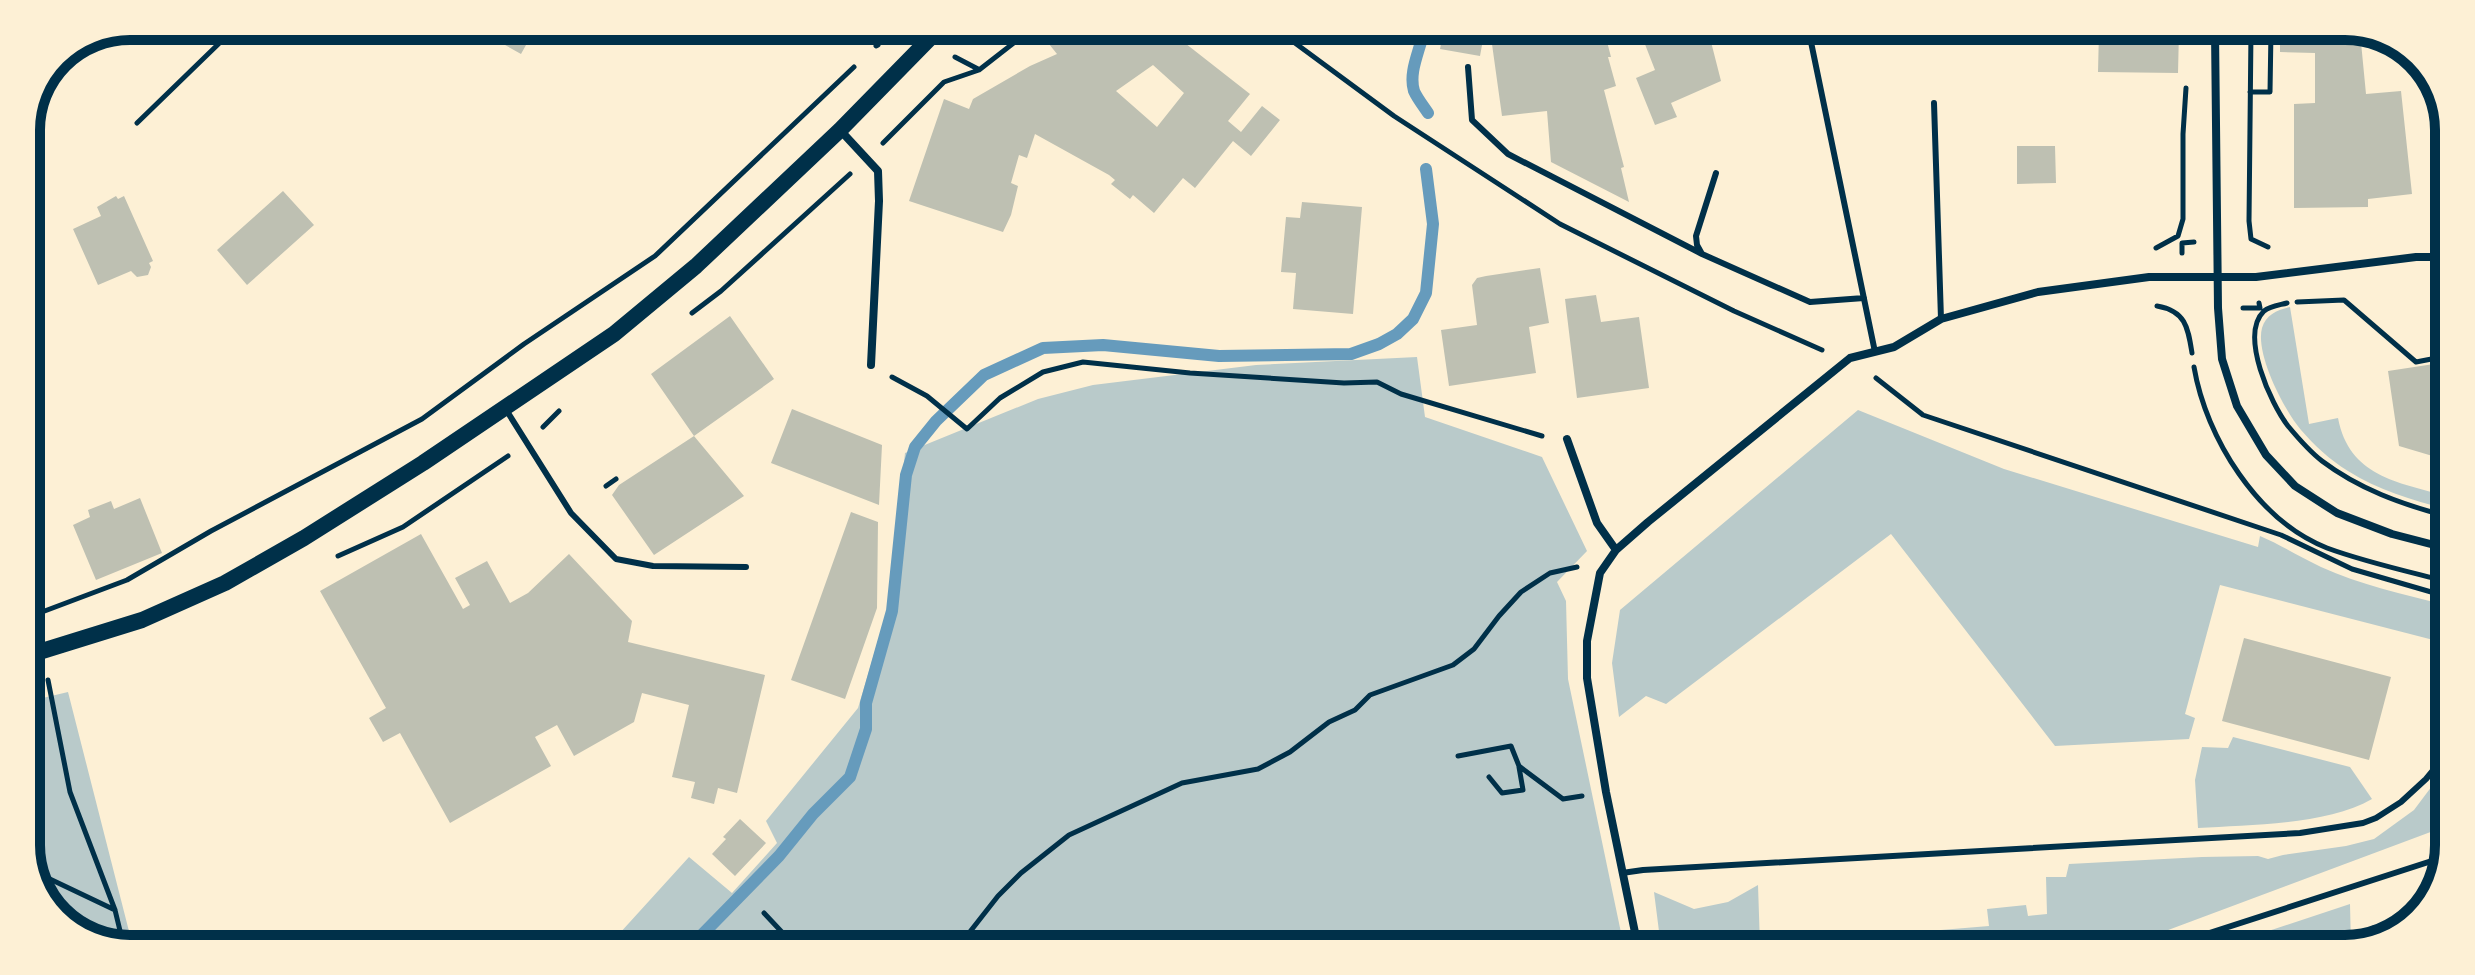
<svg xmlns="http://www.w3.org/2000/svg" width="2475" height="975" font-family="'Archivo Narrow',sans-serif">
<rect width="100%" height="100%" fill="#fdf0d5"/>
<path fill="#b9caca" d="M 2290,307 L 2309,424 L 2338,418 C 2349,476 2397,482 2446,496 L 2446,509 C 2412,500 2378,490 2348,471 C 2330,460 2314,445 2301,430 C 2284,410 2255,354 2262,328 C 2266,314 2278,310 2290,307 Z
M 1417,357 L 1425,417 L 1542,457 L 1587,551 L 1557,582 L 1566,601 L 1568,679 L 1624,947 L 609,945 L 689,857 L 732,893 L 777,843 L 766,821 L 858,708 L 888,607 L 905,453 L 1038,399 L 1093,385 L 1256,365 Z
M 1858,410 L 2004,469 L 2258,547 L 2260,536 C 2281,545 2300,557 2321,567 C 2360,585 2404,594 2445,605 L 2445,643 L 2220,585 L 2185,714 L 2195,718 L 2189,739 L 2055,746 L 1891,534 L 1666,704 L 1646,696 L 1619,717 L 1612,663 L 1620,610 Z
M 68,692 L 132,943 L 96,943 L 47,908 L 26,853 L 26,702 Z
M 2233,737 L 2350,767 L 2372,799 C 2327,825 2250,825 2198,828 L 2195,780 L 2202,747 L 2228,748 Z
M 2444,770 L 2444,827 L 2120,948 L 1661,947 L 1654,892 L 1694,909 L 1728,902 L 1758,885 L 1760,945 L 1989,926 L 1987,909 L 2026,905 L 2028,916 L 2047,914 L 2046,877 L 2066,877 L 2069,864 L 2202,857 L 2258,856 L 2268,859 L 2283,855 L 2346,846 L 2374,839 L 2414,810 Z
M 2350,904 L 2351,947 L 2214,949 Z"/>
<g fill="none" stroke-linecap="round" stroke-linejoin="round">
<path stroke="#669bbc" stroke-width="12" d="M 1424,29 C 1421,49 1408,71 1414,91 C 1417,98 1424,107 1428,113
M 692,945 L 779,856 L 813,814 L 850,777 L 866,729 L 866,703 L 892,611 L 906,475 L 915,447 L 936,421 L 984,375 L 1043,348 L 1103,345 L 1219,356 L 1351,354 L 1379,344 L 1397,334 L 1413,319 L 1426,293 L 1433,224 L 1426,169"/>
</g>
<path fill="#bec0b2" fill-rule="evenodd" d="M 473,27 L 536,27 L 521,54 Z
M 1071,28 L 1167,29 L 1250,94 L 1228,121 L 1241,132 L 1262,106 L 1280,120 L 1251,156 L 1233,141 L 1195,188 L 1183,178 L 1154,213 L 1133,195 L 1130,199 L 1111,184 L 1115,180 L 1109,175 L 1035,134 L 1027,158 L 1019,155 L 1011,183 L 1018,186 L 1011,215 L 1003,232 L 909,201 L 944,99 L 969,109 L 973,99 L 1030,66 L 1057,54 L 1049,44 ZM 1153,65 L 1184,93 L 1157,127 L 1116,91 Z
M 1444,29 L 1485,29 L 1480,56 L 1440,49 Z
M 1548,30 L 1604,30 L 1611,57 L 1608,57 L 1616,86 L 1604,90 L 1624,167 L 1621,168 L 1629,202 L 1551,162 L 1547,111 L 1502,116 L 1491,37 Z
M 1651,30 L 1708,30 L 1721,81 L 1671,103 L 1677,117 L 1655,125 L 1636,78 L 1655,70 L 1641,34 Z
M 2099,31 L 2179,31 L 2178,73 L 2098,72 Z
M 2280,31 L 2360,32 L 2366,94 L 2401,91 L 2412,194 L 2368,199 L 2368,207 L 2294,208 L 2294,104 L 2315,103 L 2315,53 L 2280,52 Z
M 79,47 L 81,49 L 76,54 L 57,69 L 53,64 L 57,56 Z
M 2017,146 L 2055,146 L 2056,183 L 2017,184 Z
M 283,191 L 314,225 L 247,285 L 217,250 Z
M 116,196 L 118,199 L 124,196 L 153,261 L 149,263 L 151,267 L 148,275 L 137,277 L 131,271 L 98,285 L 73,229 L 101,216 L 97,207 Z
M 1302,202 L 1362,207 L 1353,314 L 1293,309 L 1296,273 L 1281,272 L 1286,217 L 1300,218 Z
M 1540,268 L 1549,323 L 1529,327 L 1536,373 L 1449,386 L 1441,330 L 1477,325 L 1472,285 L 1477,278 L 1486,276 Z
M 1596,295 L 1601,322 L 1639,317 L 1649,388 L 1577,398 L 1565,299 Z
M 730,316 L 774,379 L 694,436 L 651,374 Z
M 2447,362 L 2446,460 L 2399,446 L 2388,371 Z
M 792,409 L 882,445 L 879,505 L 771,463 Z
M 694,436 L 744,496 L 654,555 L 612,495 L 619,485 Z
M 140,498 L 162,553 L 96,580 L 73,525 L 90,517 L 88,510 L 111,501 L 114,509 Z
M 851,512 L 878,522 L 877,608 L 845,699 L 791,680 Z
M 421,534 L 463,609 L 470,605 L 455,578 L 487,561 L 510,603 L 528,593 L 569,554 L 632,621 L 628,642 L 765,675 L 737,793 L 718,788 L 714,804 L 691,798 L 695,782 L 672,777 L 689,705 L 642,693 L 634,722 L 574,756 L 557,725 L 535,737 L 551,766 L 450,823 L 400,733 L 383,742 L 369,718 L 386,708 L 320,591 Z
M 2244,638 L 2391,677 L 2369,760 L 2222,721 Z
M 740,819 L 766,843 L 735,876 L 712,854 L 726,839 L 723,837 Z
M 2372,925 L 2408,925 L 2403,931 L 2373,941 Z"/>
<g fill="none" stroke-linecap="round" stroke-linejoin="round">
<path stroke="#003049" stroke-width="5" d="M 869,28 L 878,45 L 876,46
M 1276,29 L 1394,116 L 1560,224 L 1734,311 L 1822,350
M 2251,31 L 2249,221 L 2251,239 L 2268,247
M 955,57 L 978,69
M 2250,92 L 2270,92 L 2271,31
M 137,123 L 237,26
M 883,143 L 944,82 L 979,70 L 1033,28
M 2156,248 L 2178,236 L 2183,219 L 2183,134 L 2186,88
M 2182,253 L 2182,243 L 2194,242
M 2297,302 L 2344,300 L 2416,362 L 2447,356
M 2287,303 C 2280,305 2270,306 2264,311 C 2239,335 2271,404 2288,426 C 2298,438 2309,451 2322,461 C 2359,489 2401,504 2446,516
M 2157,306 C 2186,311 2188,328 2192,353
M 2243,308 L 2260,308 L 2259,303
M 692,313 L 721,291 L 850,174
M 2194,367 C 2206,438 2258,521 2327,548 C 2365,562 2406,571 2445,581
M 892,377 L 927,396 L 967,429 L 1000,398 L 1043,372 L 1083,362 L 1190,373 L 1344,383 L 1377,382 L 1401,394 L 1542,436
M 1876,378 L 1923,415 L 2281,535 L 2352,569 L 2445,596
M 543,427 L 559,411
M 606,486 L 616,479
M 338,556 L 403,527 L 508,456
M 26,618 L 127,580 L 211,531 L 422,419 L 524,344 L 655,256 L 854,67
M 48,680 L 70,792 L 115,910 L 123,943
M 1458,756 L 1511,746 L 1519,766 L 1563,799 L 1582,796
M 1489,777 L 1502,793 L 1523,790 L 1519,767
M 33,871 L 115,910
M 764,913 L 794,945
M 950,945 L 969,933 L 998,896 L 1021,873 L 1069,835 L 1182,783 L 1258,769 L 1290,752 L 1329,722 L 1355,710 L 1370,695 L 1453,665 L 1474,649 L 1499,616 L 1521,592 L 1550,573 L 1577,567"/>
<path stroke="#003049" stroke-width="6" d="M 1811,42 L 1875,352
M 1468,67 L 1472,120 L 1508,154 L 1702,254
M 1934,103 L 1941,319
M 1716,173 L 1696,236 L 1697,245 L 1702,254 L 1810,302 L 1864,298
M 505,408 L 571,513 L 616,559 L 653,566 L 746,567
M 1622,873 L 1643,870 L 2300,833 L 2363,823 L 2376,818 L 2401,802 L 2426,779 L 2444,757
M 2160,949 L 2444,857"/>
<path stroke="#003049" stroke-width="8" d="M 903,28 L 927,41
M 2215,31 L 2218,308 L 2222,359 L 2237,406 L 2266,455 L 2295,486 L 2337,513 L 2392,534 L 2446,548
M 840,130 L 878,171 L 879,201 L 871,365
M 1567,439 L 1597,523 L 1616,550
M 1638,947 L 1606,792 L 1587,678 L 1587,641 L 1600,573 L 1616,550 L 1648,522 L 1850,358 L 1894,347 L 1941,319 L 2038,292 L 2149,277 L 2256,277 L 2416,257 L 2436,257 L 2448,264"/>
<path stroke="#003049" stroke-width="16" d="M 26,656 L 142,620 L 225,583 L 304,538 L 423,463 L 614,334 L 696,266 L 840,130 L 940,28"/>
</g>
<path d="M0 0H2475V975H0ZM130 40H2345A90 90 0 0 1 2435 130V845A90 90 0 0 1 2345 935H130A90 90 0 0 1 40 845V130A90 90 0 0 1 130 40Z" fill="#fdf0d5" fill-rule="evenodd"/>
<path fill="none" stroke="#003049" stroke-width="10" d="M130 40H2345A90 90 0 0 1 2435 130V845A90 90 0 0 1 2345 935H130A90 90 0 0 1 40 845V130A90 90 0 0 1 130 40Z"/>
</svg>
